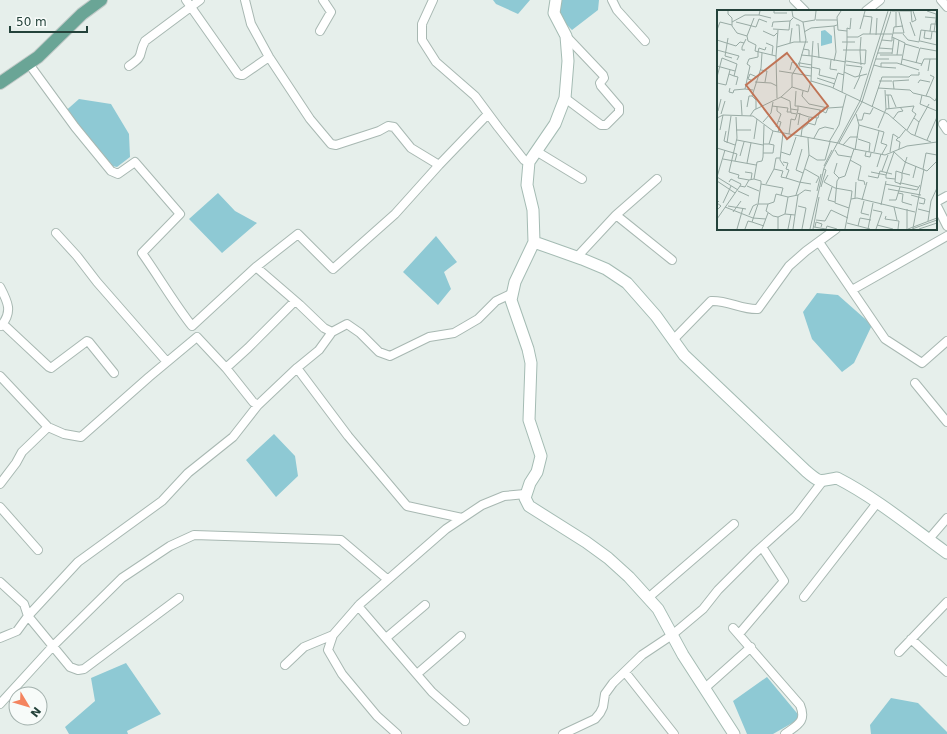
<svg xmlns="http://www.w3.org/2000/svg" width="947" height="734" font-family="'DejaVu Sans',sans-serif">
<rect width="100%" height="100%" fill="#e6efeb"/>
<path fill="#8ec9d4" d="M 493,0 L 530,0 L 518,14 L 496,4 Z
M 559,0 L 599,0 L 598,10 L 572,30 C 563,21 556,13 559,0 Z
M 79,99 L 111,104 L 129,134 L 130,157 L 117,167 L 107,165 L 103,167 L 61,115 Z
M 218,193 L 235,211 L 257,223 L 222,253 L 189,219 Z
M 436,236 L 457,262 L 444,272 L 451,289 L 438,305 L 403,272 Z
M 817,293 L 838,295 L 872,325 L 854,363 L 842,372 L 812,339 L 803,312 Z
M 274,434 L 295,456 L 298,476 L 276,497 L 246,460 Z
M 126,663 L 161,714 L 127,731 L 128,734 L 69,734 L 65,727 L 95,701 L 91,678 Z
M 767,677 L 801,718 L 773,734 L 747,734 L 733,701 Z
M 891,698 L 918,703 L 947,732 L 947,734 L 871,734 L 870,725 Z"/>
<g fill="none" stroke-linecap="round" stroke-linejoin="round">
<g stroke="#a8b8b2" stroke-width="10">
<path id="street" d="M 186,0 L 238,74 L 241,75 L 243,75 L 269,57
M 245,0 L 251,24 L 269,57 L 310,119 L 331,144 L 336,145 L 379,131 L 388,126 L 394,127 L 411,148 L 439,165
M 433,0 L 422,24 L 422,40 L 436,62 L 475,96 L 498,127 L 524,160 L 529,162
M 612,0 L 617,10 L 645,41
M 794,0 L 805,11
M 941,0 L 947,7
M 866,11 L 880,0
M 320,31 L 331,12 L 323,0
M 29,64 L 75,127 L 111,171 L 118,174 L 135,162 L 180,214 L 142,253 C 159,277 174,303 192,326 L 256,267 L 300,305 L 324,328 L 332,332 L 347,324 L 360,333 L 379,352 L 390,356 L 429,337 L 454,333 L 478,319 L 496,301 L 513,293
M 129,66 C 146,54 137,56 145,41 L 200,0
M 565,98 L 601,125 L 606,125 L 619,112 L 619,107 L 601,86 L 600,83 L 604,78 L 603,75 L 566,36
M 943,124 L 947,130
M 536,151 L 582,179
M 936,202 L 947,196
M 936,204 L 947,226
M 616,215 L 672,260
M 56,233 L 77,256 L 97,282 L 167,362
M 819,242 L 885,339 L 922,363 L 947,341
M 577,257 L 616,215 L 657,179
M 256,267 L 298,234 L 333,269 L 395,214 L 439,165 L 488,114
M 0,287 C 8,302 13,312 1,326
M 852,290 L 947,236
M 3,324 L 49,367 L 51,368 L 87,341 L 89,342 L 114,373
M 673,340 L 711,301 C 728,300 742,310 758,309 L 789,266 L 806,251 L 836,229
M 226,368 L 253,402 L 258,405 L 297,368 L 348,436 L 407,506 L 462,518
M 297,368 L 319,350 L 332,332
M 0,376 L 48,427
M 915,383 L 947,422
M 0,484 L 16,463 L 22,452 L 48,427 L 64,434 L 81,437 L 149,377 L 197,337 L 226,368 L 248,348 L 295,301
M 0,507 L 38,550
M 929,539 L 947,518
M 0,582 L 24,604 L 28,616 L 17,631 L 0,638
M 804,597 L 877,503
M 179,598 L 84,669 L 78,670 L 70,667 L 28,616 L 78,562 L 162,501 L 188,473 L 233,437 L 258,405
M 648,598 L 734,524
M 358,606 L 432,692 L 465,721
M 733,628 L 800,705 C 807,722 797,725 785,734
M 739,634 L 784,581 L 762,547
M 386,638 L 425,605
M 911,639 L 947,672
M 899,652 L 947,602
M 285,665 L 304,647 L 333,635
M 625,672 L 674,734
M 417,674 L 461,636
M 705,688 L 751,647
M 0,704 L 53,646 L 122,578 L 170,546 L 194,535 L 341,540 L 387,579
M 397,734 L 377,716 L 342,674 L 328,650 L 333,635 L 360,604 L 446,529 L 482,505 L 504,496 L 525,494
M 563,734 L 595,719 L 600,713 L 603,707 L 605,694 L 613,683 L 642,655 L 672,635 L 703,609 L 718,590 L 755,553 L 796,516 L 822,482"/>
</g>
<g stroke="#a4bbb3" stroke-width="13">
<path id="secondary" d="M 556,0 L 554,13 L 566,36 L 568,61 L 565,98 L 555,124 L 529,162 L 527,185 L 533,210 L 534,242 L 515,282 L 511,300 L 528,349 L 531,363 L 529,420 L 541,456 L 537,472 L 530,483 L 525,498 L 529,506 L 586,542 L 608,558 L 629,577 L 658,609 L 683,655 L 734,734
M 534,242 L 582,259 L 606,269 L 627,283 L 656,316 L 684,355 L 806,471 C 821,484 819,481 837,478 C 876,498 911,527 947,553"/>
</g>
<g stroke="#c2cac8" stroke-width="14">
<path id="primary" d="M 0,83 L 38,57 L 82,14 L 101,0"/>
</g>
<use href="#street" stroke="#fff" stroke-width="8"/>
<use href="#secondary" stroke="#fff" stroke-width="11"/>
<use href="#primary" stroke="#6aa596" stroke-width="12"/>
</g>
<g transform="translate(717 10)">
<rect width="220" height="220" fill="#e6efeb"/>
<path d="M 108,20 L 115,26 L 115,33 L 104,36 L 104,21 Z" fill="#8ec9d4"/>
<path fill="none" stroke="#98aaa4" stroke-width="1" d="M 11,1 L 11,4 L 15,8 L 15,16 L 20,23 L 30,26 L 31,31 L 39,35 L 38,41 L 59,46 L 60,88M 57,1 L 57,3 L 70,3M 75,1 L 76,7 L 86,12M 124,1 L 120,7 L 121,20 L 130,21 L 130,34 L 125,82M 175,1 L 195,1M 194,1 L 195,12 L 199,10 L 196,1M 210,1 L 219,4 L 219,8M 179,2 L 179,17M 182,2 L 187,23 L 176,23 L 175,27 L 188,33 L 184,55M 42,5 L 54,8M 147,6 L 155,7 L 153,24M 208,7 L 219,8 L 217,22M 99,10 L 120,10M 15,12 L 28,5 L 42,5 L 43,1M 19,12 L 39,17 L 42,9 L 50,12M 193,12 L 198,26M 79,15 L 82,15 L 83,32M 55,17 L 56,12 L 73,11M 56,19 L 72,20 L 73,11 L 76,8M 143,19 L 148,1M 0,20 L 3,12 L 15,15M 46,21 L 57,26 L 60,23M 130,21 L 130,18 L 133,19 L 134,8M 208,21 L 207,28 L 214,29 L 215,22M 213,21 L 214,14 L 220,14M 87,22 L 94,18 L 117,16M 176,23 L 177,17 L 186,16M 186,24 L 191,30 L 202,32 L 204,20 L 220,22M 159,25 L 160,8M 30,26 L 37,8M 130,27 L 141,27 L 146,24 L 175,24M 11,28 L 8,46 L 15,48M 0,30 L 19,36 L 23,32 L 27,33M 165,30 L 175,31 L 175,27M 96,31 L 95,46 L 129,52M 203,31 L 220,35M 125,32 L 138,32M 49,33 L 56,36 L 55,45M 73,33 L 75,18M 101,33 L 102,48M 188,34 L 202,38M 60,37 L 77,32 L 91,32M 162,38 L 176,39M 86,39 L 92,40 L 92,46M 0,40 L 22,46 L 20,50M 28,40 L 25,40 L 25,37 L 29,29M 126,40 L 149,40 L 148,54 L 129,51M 143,41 L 144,55M 143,41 L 144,27M 41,42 L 42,38 L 48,40 L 49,37M 161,43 L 175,43M 175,44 L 177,28M 220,44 L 220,57M 84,45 L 95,46 L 94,71 L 114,77 L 171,104 L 194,124 L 214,132M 163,45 L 185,45M 180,45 L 182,30M 59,46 L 61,20M 159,49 L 172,49M 185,49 L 205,54M 114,50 L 113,59 L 120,60M 117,51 L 119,42 L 117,16 L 120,15M 83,52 L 82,56 L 94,58M 83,53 L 95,55M 199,53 L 203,38 L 220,41M 129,55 L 145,57 L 142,66M 157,55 L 164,57 L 164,53 L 180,53 L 202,60M 0,56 L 18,61M 204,56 L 207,49 L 219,49M 94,57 L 103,59 L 102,65 L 118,69M 164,57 L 179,58M 44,60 L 50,61 L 48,72M 73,60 L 75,52 L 80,54M 62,61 L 94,66M 211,61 L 213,49M 127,62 L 138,67 L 150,64M 12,64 L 17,66 L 20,54M 17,66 L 21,67 L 19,75M 0,67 L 5,48 L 20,54M 100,68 L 118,74M 34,70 L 31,69 L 33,64 L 40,67M 162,71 L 175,71M 38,72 L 54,73 L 60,76M 0,73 L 9,75 L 13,60M 201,73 L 203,70 L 213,72M 75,77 L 91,82 L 94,71M 13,78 L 12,82 L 16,83 L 17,80 L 28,79M 116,78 L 121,63 L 127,65M 161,78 L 193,80 L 196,83 L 213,87 L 218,91 L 220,87M 137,79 L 143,66M 177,79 L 176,71 L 192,70M 36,80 L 28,79 L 33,56 L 30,54 L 32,49 L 41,47 L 41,42M 168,80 L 169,99M 79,81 L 78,96 L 81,96 L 81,100M 86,81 L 85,86 L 92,94 L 111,98M 169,85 L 174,85 L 179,97M 171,85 L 172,99M 205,85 L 203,94 L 220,101M 209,86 L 217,67 L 213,65M 64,87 L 73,91 L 74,103 L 80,104 L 78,110 L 74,109 L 72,124M 24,90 L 25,105M 55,96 L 71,98 L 70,102 L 74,102M 81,96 L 103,100M 30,97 L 32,86 L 35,86M 155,97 L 165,67 L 192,67 L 194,65 L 202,65 L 202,62M 39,99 L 39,90 L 35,86 L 44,58 L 45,43M 74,99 L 81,100 L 80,103 L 92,107 L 101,108 L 103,100 L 109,103 L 111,98 L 126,97 L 129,85M 1,101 L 4,89M 4,104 L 8,91M 33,106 L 37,100 L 64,87 L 75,77 L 75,65 L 83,51 L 89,30 L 86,12 L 98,10 L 99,1M 19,107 L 20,128 L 12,162 L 22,165 L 21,168 L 32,170M 0,108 L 6,105 L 36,106 L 56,121 L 121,133 L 137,139 L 168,145 L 190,136 L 220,132M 197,108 L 202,112 L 198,125M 176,109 L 181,102 L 186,101 L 183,97M 140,110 L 145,110 L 147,103 L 153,104 L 156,98M 46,112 L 54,103 L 56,92M 202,112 L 212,94M 91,113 L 98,115 L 100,108M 81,115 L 83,103M 142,115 L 167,122 L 164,133 L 170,135 L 165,144M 59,117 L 64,104 L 60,101 L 60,97M 161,118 L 169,99 L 197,96 L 195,101 L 199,104 L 190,120M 3,120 L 6,105M 19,120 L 34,120M 9,121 L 7,131 L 18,135M 61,122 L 64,112 L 61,111M 66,123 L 63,150 L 67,156M 84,127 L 85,119 L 91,114 L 92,108M 97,128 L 102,119 L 108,117 L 117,119M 181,128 L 179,130 L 183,132 L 182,139M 37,129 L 40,109M 141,129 L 153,133 L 152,142M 20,130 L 46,135M 210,130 L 220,107M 112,132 L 122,115 L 126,97M 10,133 L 14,106M 122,133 L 145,92 L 174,1M 46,134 L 52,134 L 56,121M 126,135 L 133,127 L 141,127M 0,138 L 20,144 L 18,151M 85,139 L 79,160 L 86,163M 118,140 L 121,145 L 134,147M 138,140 L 142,115 L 139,104M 64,142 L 73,145 L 79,127M 149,142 L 148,146 L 153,147 L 154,143M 157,142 L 162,121M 173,142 L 176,124 L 182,128 L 189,119M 177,142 L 188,152 L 210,161 L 220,151M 46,143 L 56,143 L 57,135 L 52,134M 92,145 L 100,150 L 108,150 L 113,132M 23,146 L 27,132M 190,147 L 185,163 L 193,165M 63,148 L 59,148 L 57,159 L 66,161 L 64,167 L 69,168M 6,149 L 39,155M 133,150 L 144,156 L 141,170 L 147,171 L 148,175M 66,152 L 71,153 L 69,159 L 72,160 L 69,168 L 82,172M 30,153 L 34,133M 120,153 L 117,163 L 122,168M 107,156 L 115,140M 160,157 L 164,144M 88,159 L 102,167 L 99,173M 206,159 L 209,143 L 220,145M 165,161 L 171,145M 28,162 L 35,163 L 34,170M 154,162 L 169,165 L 177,142M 111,165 L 107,172 L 118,178 L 135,181 L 134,189M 169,165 L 169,168 L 178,169M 151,166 L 161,168 L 163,161 L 175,164M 0,167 L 8,140M 0,167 L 21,180M 196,168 L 199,156M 37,169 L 44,171 L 44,174 L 66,178 L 64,185M 0,171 L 18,183M 12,172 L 14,169 L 24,174 L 23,176M 82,172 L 94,174M 184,173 L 201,177M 49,174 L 57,159M 168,174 L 200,180 L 203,175M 183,175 L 185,168 L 185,163 L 179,161 L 178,172 L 184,174M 30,176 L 42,181M 104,177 L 109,160 L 107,159M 115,177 L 111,190 L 118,192M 171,179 L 204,185M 21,181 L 32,186M 100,181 L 104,164M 181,183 L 186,184 L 185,192 L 195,195M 79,185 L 92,145 L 91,128M 81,185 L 88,180 L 94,181M 194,185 L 208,189 L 207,194 L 202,193M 138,188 L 139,172M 145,190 L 150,172M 172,190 L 179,190 L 183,177M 147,191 L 144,203 L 152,205M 6,193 L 14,176M 41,194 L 44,174M 164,195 L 169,171M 11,196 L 29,199M 81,196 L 89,198 L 85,219M 8,197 L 36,208M 177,197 L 180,210M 132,198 L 134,189 L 140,188 L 198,202M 201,199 L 213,202M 0,200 L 4,196 L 0,193 L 2,191M 156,200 L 165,202 L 159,219M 16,202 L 24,191M 68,204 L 71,187M 32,205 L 36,196 L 40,194M 169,206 L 168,209 L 182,211 L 181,219M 61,207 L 68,204 L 78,205 L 76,219M 36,208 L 49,209M 0,209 L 23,176 L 28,177 L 32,170 L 37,169 L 40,152 L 45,151 L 46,147 L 47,115M 99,210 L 108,211 L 114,200 L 131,208M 211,211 L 214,191 L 220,178M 35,212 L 47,216M 130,213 L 153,219M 160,215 L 176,219M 141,216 L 143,208 L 154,210M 97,217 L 109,219 L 110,216 L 120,219M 98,217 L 99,212 L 105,214 L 104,217M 196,218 L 207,159M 20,219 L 26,198M 28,219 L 31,211 L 35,212 L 41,194 L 51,194M 45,219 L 51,203M 61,219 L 61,207 L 56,206 L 49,201 L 51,194 L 57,192 L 59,184 L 71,187 L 81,185 L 78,205M 71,219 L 74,204M 93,219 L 107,158 L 143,91 L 171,1M 96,219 L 102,187M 128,219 L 132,198 L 118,193 L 120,171 L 122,168 L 128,166 L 137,139M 151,219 L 156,193M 190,219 L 190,199M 191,219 L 220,208M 195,219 L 220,210M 202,219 L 220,213"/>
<path fill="#c07456" fill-opacity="0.15" stroke="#c07456" stroke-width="2" d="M 70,43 L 111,96 L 70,129 L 29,75 Z"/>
<rect width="220" height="220" fill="none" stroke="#24423a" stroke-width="2"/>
</g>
<g transform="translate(28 706) rotate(128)"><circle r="19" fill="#f7fbf9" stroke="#a3b1ad"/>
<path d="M0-3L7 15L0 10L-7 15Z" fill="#f4845f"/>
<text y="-6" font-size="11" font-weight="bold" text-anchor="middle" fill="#24423a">N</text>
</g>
<path d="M10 26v6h77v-6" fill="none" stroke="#24423a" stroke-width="2"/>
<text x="16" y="26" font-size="12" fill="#24423a" stroke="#f7fbf9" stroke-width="3" paint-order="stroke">50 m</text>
</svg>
